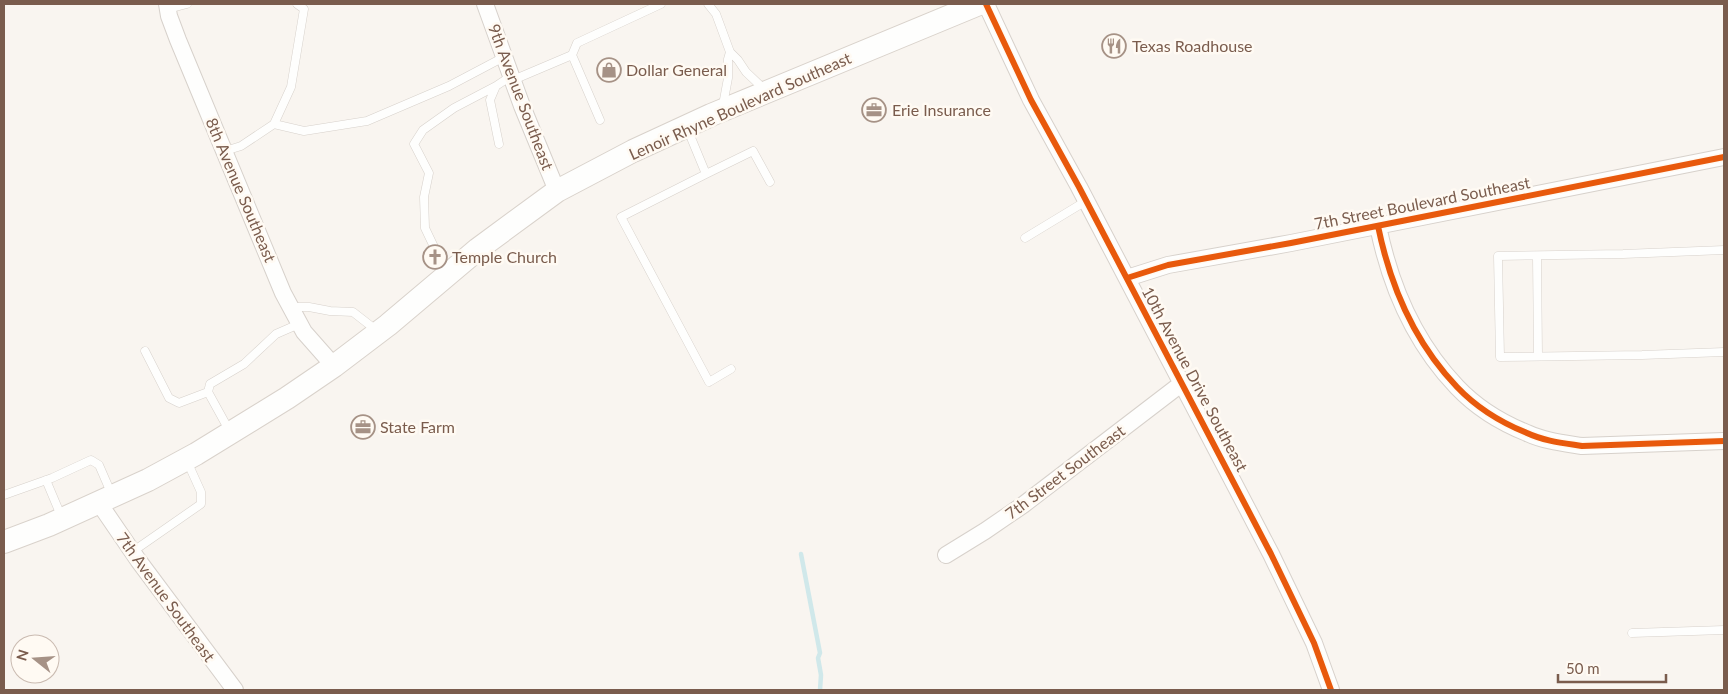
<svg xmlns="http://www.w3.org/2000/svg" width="1728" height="694" font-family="Lato,sans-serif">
<rect width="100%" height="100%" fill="#f9f5f0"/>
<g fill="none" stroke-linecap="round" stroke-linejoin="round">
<path stroke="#d0e8ea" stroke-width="4.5" d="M 801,554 L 820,653 L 818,658 L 821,675 L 820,690"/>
<g stroke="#d7d1cb" stroke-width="9">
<path id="service" d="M 708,4 L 716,14 L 730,52
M 168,9 L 187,4
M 572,55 L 577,43 L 661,4
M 513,80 L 572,55 L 600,120
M 723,105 L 728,78 L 728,59 L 730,52 L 738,60 L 746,72 L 765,90
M 274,124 L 304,131 L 367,121 L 449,86 L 504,57
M 687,128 L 706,174 L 621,217 L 709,382 L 731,369
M 499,144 L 490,100 L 496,86 L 511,76
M 225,151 L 241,146 L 274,124 L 291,87 L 304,9 L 297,4
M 706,174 L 753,151 L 770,182
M 1025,238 L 1086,201
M 1724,250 L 1623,254 L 1498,256 L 1500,357 L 1642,355 L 1724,352
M 1537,256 L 1538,356
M 446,272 L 425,228 L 424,197 L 429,173 L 414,144 L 423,130 L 454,108 L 496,86
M 290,307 L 309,307 L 330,311 L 353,312 L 376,330
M 145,351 L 169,398 L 179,403 L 208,392
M 229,430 L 208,392 L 210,384 L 244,364 L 276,334 L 299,324
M 46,480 L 62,518
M 4,495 L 52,478 L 91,460 L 99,465 L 112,495
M 132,552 L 201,504 L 201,492 L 187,461
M 1632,633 L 1724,630"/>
</g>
<g stroke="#d7d1cb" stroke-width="18">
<path id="minor" d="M 167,4 L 169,16 L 178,40 L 283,293 L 304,332 L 334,366
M 485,4 L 522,106 L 557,191
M 986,4 L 1031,100 L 1079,187 L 1271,554 L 1314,643 L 1331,690
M 1378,226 C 1390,285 1415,343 1457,387 C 1476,407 1502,423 1527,433 C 1544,441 1563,443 1582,446 L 1724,441
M 1127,278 L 1168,265 L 1291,243 L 1724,157
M 99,503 L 138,560 L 235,690
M 946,555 L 985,531 L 1023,505 L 1181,384"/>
</g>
<g stroke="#d9d2cb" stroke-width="24">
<path id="secondary" d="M 4,542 L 49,525 L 148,480 L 196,454 L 287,398 L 334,366 L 388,325 L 478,249 L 557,191 L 633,151 L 711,115 L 979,4"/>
</g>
<use href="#service" stroke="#fefefd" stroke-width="8"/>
<use href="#minor" stroke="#fefefd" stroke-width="16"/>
<use href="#secondary" stroke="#fefefd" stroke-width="22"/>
<g stroke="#fffaf3" stroke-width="9">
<path id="cycleway" d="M 986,4 L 1031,100 L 1079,187 L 1271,554 L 1314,643 L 1331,690
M 1378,226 C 1390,285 1415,343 1457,387 C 1476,407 1502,423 1527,433 C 1544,441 1563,443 1582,446 L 1724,441
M 1127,278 L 1168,265 L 1291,243 L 1724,157"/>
</g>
<use href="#cycleway" stroke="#e8590c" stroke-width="6"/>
</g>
<defs>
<g id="restaurant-ring" transform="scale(1.25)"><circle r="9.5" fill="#fffaf3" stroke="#a69286" stroke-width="1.5"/><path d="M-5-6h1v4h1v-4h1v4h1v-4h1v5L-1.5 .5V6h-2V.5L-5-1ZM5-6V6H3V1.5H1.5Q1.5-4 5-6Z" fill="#a69286"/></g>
<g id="shop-ring" transform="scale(1.25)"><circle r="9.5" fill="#fffaf3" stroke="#a69286" stroke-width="1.5"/><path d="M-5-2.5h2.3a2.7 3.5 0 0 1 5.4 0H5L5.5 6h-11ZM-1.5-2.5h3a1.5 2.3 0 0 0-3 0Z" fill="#a69286"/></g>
<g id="office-ring" transform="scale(1.25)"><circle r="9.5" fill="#fffaf3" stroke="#a69286" stroke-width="1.5"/><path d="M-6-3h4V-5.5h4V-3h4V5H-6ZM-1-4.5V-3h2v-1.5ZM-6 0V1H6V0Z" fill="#a69286"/></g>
<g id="church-ring" transform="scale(1.25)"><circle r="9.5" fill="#fffaf3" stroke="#a69286" stroke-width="1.5"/><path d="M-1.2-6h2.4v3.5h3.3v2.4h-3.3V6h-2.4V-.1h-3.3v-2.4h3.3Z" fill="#a69286"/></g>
</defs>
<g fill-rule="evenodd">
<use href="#restaurant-ring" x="1114" y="46"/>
<use href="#shop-ring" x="609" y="70"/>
<use href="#office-ring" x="874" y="110"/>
<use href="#church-ring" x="435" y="257"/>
<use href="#office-ring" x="363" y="427"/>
</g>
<g text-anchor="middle" stroke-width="5" stroke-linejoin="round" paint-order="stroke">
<g font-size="16" fill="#7a5c4d" stroke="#fffaf3" text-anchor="start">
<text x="1132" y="52">Texas Roadhouse</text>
<text x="626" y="76">Dollar General</text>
<text x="892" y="116">Erie Insurance</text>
<text x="452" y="263">Temple Church</text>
<text x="380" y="433">State Farm</text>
</g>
<g font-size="16" fill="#7a5c4d" stroke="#fffaf3">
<text transform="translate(521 97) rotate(69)" y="6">9th Avenue Southeast</text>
<text transform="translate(740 106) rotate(-24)" y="6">Lenoir Rhyne Boulevard Southeast</text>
<text transform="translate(241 190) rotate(67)" y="6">8th Avenue Southeast</text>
<text transform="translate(1422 203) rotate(-11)" y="6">7th Street Boulevard Southeast</text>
<text transform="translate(1195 379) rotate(62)" y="6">10th Avenue Drive Southeast</text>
<text transform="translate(1065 472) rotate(-37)" y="6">7th Street Southeast</text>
<text transform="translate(166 597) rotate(54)" y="6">7th Avenue Southeast</text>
</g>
</g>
<rect width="1728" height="694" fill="none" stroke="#7a5c4d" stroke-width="10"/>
<g transform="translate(35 659) rotate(287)"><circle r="24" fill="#fffaf3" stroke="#cabbb1"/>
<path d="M0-4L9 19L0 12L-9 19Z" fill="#a69286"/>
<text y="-8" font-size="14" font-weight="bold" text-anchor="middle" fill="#7a5c4d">N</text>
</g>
<path d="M1558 674v8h108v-8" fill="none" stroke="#7a5c4d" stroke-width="2.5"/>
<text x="1566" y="674" font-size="15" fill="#7a5c4d" stroke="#fffaf3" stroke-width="4" paint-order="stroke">50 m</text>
</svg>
